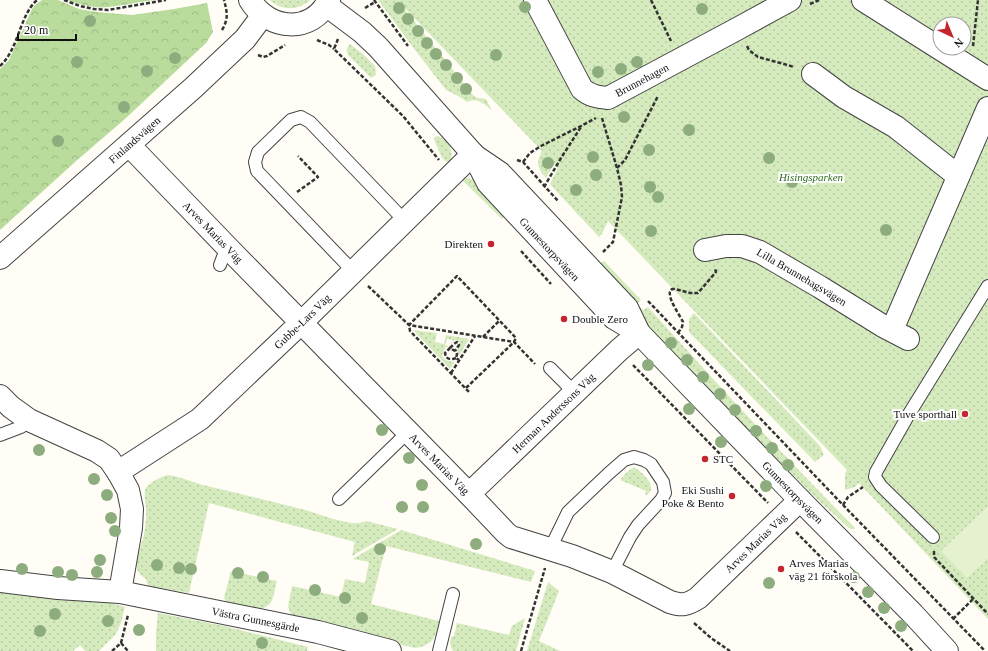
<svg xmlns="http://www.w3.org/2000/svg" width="988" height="651" viewBox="0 0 988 651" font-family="Georgia,serif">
<defs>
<pattern id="grass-dots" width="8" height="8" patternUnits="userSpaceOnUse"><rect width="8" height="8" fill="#d5ebbd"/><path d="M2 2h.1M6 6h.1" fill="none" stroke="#b6c8a1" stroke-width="1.8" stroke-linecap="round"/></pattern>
<pattern id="forest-crowns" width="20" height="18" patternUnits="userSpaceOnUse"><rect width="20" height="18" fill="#b9dc9c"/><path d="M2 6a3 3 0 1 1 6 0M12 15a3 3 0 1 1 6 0" fill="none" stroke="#9ebc85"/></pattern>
</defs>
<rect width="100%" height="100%" fill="#fffdf5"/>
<g fill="url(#grass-dots)" fill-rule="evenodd">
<path d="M270,0H310C298,11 282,11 270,0Z"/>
<path d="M378,0H988V619L859,483L855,487L845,490V474L847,470L608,221L602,234L599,237L558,193L550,184L558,168L554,164L546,178C537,168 536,162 542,151L398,1L473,95L477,98L486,99L492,111C485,104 477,97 467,102L460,97L446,90L415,50ZM940,24H964V48H940Z"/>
<path d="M350,44L363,54L375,66L376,75L371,78L349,56C345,51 347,48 350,44Z"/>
<path d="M438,136C448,141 455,150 450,162H447L442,158L434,139L435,137Z"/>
<path d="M468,178L479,181L508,212L502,219L463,181L464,179Z"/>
<path d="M604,261L641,300L637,304L643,310L648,307C715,382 784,456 855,528L854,529H850L811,493L656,336L595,267Z"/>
<path d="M694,313L820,446L824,455L815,462L689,332V319Z"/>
<path d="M413,330L437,333L435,342L444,344L446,335L469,339L459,356L457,350L460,344L459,341L455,340L451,344L453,340L447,339L445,345L449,346L445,348L442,355C445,362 449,361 455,362L450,369Z"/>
<path d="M634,467C639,470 651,480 651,487C652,490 649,493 647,495L645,494L646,491L620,480L627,472Z"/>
<path d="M167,475C179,476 191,482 203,485C235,493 268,500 301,509C316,512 353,529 366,521L398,529L352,556L355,542L209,503L189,593L149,586L147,584L146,579C142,576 138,574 137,568C136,554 144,541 145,528C146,522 146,515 146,509C146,503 143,494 146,488C150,482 161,477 167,475Z"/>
<path d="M401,530L535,571L531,582L386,546L371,604L439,621C436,636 433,646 415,648L303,622L292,617L288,607L292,586L341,597L345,579L365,583L369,562L353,559Z"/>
<path d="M231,571L277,581C275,586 274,598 271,602C262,616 239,606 227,603L224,598Z"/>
<path d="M548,582L559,591L539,641L560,651H527Z"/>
<path d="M0,591L111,603L125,607L121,623L116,634L99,651H85L80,645L73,651H0Z"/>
<path d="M158,613L224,626L308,647L307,651H156V633Z"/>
<path d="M525,618L516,651H453C450,646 450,643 451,637L454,636L457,623L509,635L512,626Z"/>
</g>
<g fill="url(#forest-crowns)">
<path d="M42,0H58L79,9L97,12L132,15L174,9L207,3L213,32L206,43L126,118L75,162L0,230V69L9,60L32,9L35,5Z"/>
<path d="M67,0H155C146,1 138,2 130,4C118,5 107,9 95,7C85,6 76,3 67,0Z"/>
</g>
<path fill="#e6f2cf" d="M988,506V559L967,578L941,551Z"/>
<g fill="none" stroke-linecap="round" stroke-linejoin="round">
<g stroke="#444" stroke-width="14">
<g id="lane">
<path d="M220,265L223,257L230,250"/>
<path d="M353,271L257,171L255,162L258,152L291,120L301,117L310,122L405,221"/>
<path d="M550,368L575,393"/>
<path d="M0,435L21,427L29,420"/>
<path d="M339,499L408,432"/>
<path d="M933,537L881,486L875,477L876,472L909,414L988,286"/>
<path d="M550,549L568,512L608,474L624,460L634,457L644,460L651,464L663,482L665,493L661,500L638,525L630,537L612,572"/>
<path d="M439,651L453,594"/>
</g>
</g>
<g stroke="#444" stroke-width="24">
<g id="street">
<path d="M250,0C269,31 312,34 329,0"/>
<path id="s1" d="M535,0L582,89C590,96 598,97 608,98L737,29L790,0"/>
<path d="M863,0L988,79"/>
<path id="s2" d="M326,5L362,32L378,47L473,154L488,183L614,318L639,333L800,500L913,614L947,651"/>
<path d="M813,74L844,97L896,127L958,176"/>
<path id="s3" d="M129,145L230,250L469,494L506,533L511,537L572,556L612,572L670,602C682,606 687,605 698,598L800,500"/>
<path d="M475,156L500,173L627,308L639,333"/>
<path id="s4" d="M705,250L726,246H742L760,252L820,287L883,326L908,339"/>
<path id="s5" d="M0,258L193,88L245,39L263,15"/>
<path d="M892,330L988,108"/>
<path d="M0,396L11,407L29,420L97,451L109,459L118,472L128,490L132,509L131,528L120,592"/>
<path id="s6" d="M118,472L200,419L301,323L473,154"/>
<path id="s7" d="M469,494L619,350L639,333"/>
<path id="s8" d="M0,581L58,588L120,592L318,632L390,651"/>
</g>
</g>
<g stroke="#333" stroke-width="2.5" stroke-dasharray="4 2" stroke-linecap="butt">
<path d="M64,0L80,6L94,9L108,10L166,0"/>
<path d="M374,0L408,46"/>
<path d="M651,0L671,41"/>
<path d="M810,4L819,0"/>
<path d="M365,8L375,2"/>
<path d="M222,30C229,18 227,12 224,0"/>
<path d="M338,39L334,49L403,116L439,160"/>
<path d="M317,40L329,45L334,49"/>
<path d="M747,46L749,50L758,57L784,64L794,67"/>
<path d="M973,46L978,0"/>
<path d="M258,55L263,57L267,56L285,45"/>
<path d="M0,66C19,49 19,16 37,0"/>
<path d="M602,118L617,168L621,185L622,197L613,242L603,252"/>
<path d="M517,160L523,162L558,201"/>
<path d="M523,162L530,153L541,146L581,126L596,118"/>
<path d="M617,168L625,160L658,96"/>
<path d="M544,187L561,158L581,127"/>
<path d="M297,192L318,177L298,156"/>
<path d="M521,251L551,284"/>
<path d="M368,286L409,325L514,342L535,364"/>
<path d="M648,301L843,505L985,651"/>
<path d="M678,333L682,327L683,322C680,316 670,301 670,295C669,292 670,292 672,289H675L690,293H698L716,272L715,269"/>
<path d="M483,337L499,321"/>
<path d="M450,348L454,344L457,342L459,345L455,351"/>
<path d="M456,358C451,360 446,360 445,353L450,348L455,351L457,354L456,358L459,360"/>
<path d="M633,365L768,503"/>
<path d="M451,373L475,336"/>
<path d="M466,388L514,342L516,338L457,276L409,325L410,331L469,392"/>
<path d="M843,505L848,497L863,487"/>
<path d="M796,532L913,651"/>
<path d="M934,551V557L988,614"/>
<path d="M953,619L973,599"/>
<path d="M694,623L711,638L730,651"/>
<path d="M121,643L128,615"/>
<path d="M112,651L121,643L128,651"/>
<path d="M521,651L545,568"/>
</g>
<use href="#lane" stroke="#fff" stroke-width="12"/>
<use href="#street" stroke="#fff" stroke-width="22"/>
</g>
<g fill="#8dad7f">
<circle cx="525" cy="7" r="6"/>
<circle cx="399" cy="8" r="6"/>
<circle cx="702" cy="9" r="6"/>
<circle cx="408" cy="19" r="6"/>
<circle cx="90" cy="21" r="6"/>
<circle cx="418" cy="31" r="6"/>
<circle cx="427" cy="43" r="6"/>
<circle cx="436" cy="54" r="6"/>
<circle cx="496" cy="55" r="6"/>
<circle cx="175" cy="58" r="6"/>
<circle cx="77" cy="62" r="6"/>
<circle cx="637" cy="62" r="6"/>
<circle cx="446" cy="65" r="6"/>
<circle cx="621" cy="69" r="6"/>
<circle cx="147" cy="71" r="6"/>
<circle cx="598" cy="72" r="6"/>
<circle cx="457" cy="78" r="6"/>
<circle cx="466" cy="89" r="6"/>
<circle cx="124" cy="107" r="6"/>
<circle cx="624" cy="117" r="6"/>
<circle cx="689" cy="130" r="6"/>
<circle cx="58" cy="141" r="6"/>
<circle cx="649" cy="150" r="6"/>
<circle cx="593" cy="157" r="6"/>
<circle cx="769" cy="158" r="6"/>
<circle cx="548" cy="163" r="6"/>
<circle cx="596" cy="175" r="6"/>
<circle cx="792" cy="182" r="6"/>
<circle cx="650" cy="187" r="6"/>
<circle cx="576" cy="190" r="6"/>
<circle cx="658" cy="197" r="6"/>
<circle cx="886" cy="230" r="6"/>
<circle cx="651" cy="231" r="6"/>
<circle cx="671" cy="343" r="6"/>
<circle cx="687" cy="360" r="6"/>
<circle cx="648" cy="365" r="6"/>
<circle cx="703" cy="377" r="6"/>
<circle cx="720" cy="394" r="6"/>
<circle cx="689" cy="409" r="6"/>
<circle cx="735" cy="410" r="6"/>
<circle cx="382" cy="430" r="6"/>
<circle cx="756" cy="431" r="6"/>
<circle cx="721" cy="442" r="6"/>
<circle cx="772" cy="448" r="6"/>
<circle cx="39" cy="450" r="6"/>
<circle cx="409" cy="458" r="6"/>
<circle cx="788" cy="465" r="6"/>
<circle cx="94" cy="479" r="6"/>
<circle cx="422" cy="485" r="6"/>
<circle cx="766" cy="486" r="6"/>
<circle cx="107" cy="495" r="6"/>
<circle cx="402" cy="507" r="6"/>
<circle cx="423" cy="507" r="6"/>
<circle cx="111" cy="518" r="6"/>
<circle cx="115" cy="531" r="6"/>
<circle cx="476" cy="544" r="6"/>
<circle cx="380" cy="549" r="6"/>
<circle cx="100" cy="560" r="6"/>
<circle cx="157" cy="565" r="6"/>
<circle cx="179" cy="568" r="6"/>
<circle cx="22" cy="569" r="6"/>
<circle cx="191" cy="569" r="6"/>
<circle cx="58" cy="572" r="6"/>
<circle cx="97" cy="572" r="6"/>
<circle cx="238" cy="573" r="6"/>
<circle cx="72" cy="575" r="6"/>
<circle cx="263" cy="577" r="6"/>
<circle cx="854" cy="577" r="6"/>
<circle cx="769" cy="583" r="6"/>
<circle cx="315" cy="590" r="6"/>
<circle cx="868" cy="592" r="6"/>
<circle cx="345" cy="598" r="6"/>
<circle cx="884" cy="608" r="6"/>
<circle cx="55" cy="614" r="6"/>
<circle cx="362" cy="618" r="6"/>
<circle cx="108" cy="621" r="6"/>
<circle cx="901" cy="626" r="6"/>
<circle cx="139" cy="630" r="6"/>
<circle cx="40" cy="631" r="6"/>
<circle cx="262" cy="643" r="6"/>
</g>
<g fill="#c4262e" stroke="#fff" stroke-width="1.5">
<circle cx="491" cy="244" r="4"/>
<circle cx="564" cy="319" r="4"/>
<circle cx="965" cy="414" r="4"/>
<circle cx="705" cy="459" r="4"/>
<circle cx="732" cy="496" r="4"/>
<circle cx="781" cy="569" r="4"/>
</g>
<g text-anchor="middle" stroke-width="4" stroke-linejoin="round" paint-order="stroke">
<g font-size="11" fill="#111" stroke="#fff">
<text dy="4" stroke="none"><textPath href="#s1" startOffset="167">Brunnehagen</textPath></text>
<text dy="4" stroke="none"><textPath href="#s5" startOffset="179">Finlandsvägen</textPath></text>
<text dy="4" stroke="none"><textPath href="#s3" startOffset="121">Arves Marias Väg</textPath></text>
<text dy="4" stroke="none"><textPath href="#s2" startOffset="333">Gunnestorpsvägen</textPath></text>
<text dy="4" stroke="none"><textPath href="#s4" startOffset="105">Lilla Brunnehagsvägen</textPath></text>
<text dy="4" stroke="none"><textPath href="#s6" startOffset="239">Gubbe-Lars Väg</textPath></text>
<text dy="4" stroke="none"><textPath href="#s7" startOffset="117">Herman Anderssons Väg</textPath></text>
<text dy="4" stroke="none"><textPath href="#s3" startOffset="445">Arves Marias Väg</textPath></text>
<text dy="4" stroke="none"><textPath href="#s2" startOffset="678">Gunnestorpsvägen</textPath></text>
<text dy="4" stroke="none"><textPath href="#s3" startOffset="829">Arves Marias Väg</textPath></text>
<text dy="4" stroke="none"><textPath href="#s8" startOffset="259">Västra Gunnesgärde</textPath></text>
</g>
<g font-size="11" font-style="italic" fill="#2f6b1f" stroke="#fff">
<text x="811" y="181">Hisingsparken</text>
</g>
<g font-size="11" fill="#111" stroke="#fff" text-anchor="end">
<text x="483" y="248">Direkten</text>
<text x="572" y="323" text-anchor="start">Double Zero</text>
<text x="957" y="418">Tuve sporthall</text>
<text x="713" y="463" text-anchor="start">STC</text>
<text x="724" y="494">Eki Sushi<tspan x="724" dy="13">Poke &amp; Bento</tspan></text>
<text x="789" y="567" text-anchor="start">Arves Marias<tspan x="789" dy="13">väg 21 förskola</tspan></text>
</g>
</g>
<g transform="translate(952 36) rotate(136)"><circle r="19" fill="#ffffff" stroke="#a0a0a0"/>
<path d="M0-3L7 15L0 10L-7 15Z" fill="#c4262e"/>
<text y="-6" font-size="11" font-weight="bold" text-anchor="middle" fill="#111111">N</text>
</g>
<path d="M18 34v6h58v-6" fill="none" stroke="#111111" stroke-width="2"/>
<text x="24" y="34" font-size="12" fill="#111111" stroke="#ffffff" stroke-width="3" paint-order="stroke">20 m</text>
</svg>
